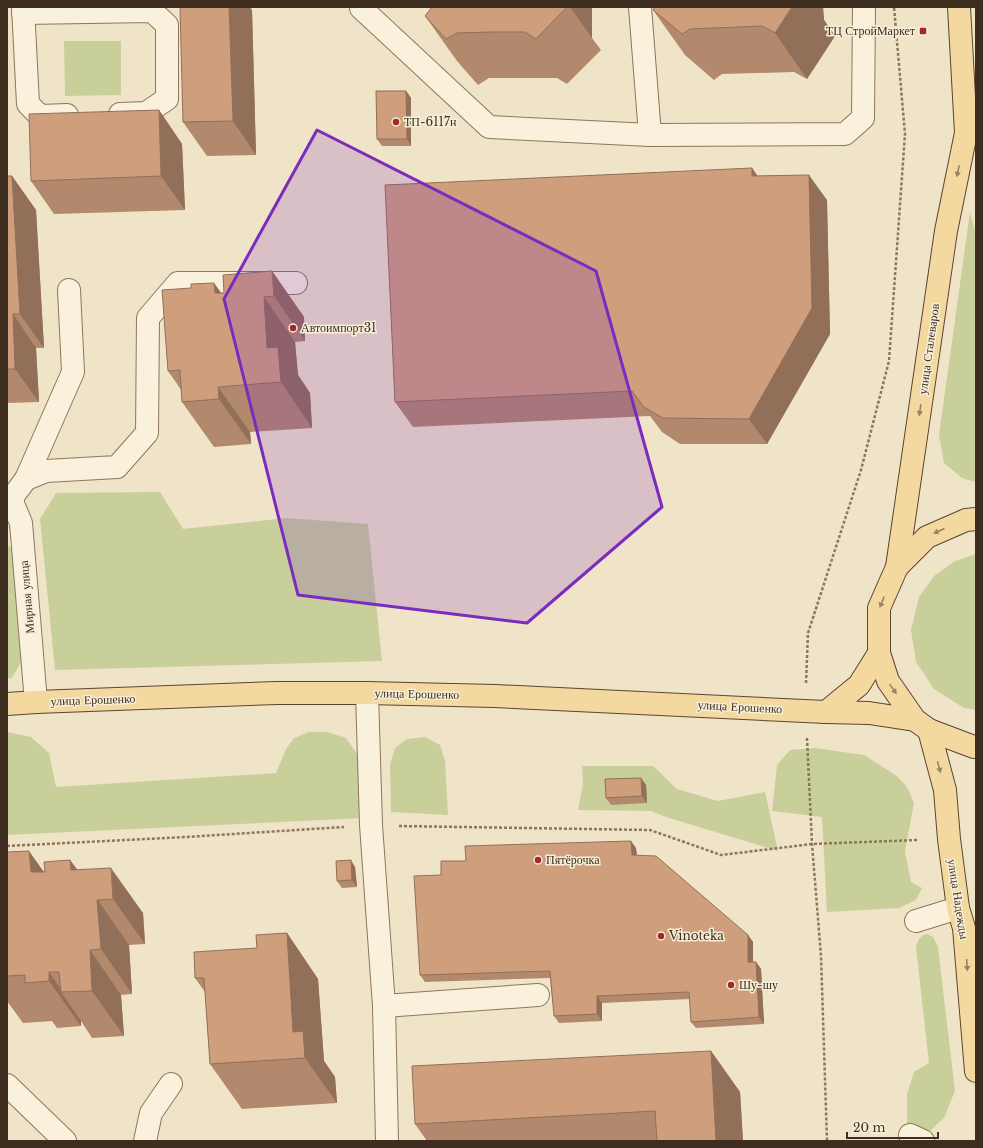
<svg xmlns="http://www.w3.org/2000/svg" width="983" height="1148" viewBox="0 0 983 1148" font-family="'Libre Baskerville',serif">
<rect width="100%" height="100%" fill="#f0e4c8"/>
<g fill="#c9cf9b">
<path d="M64,41H121V95L65,96Z"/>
<path d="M970,212L976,235V482L962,478L944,463L939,435Z"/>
<path d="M160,492L183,529L286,518L368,524L382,661L55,670L40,519L56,493Z"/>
<path d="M7,544L12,549L17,571L21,662L12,678H7Z"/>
<path d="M976,554V710L964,708L934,689L916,662L911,630L919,597L934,576L955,561Z"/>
<path d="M7,732L31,737L49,753L56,787L276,773L286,749L294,738L309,732H327L346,738L357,754L364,818L7,835Z"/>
<path d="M425,737L440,745L445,761L448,815L391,812L390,765L395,748L407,739Z"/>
<path d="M815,748L864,755L897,776L907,787L914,803L905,851L911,882L922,888L916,900L899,908L827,912L822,817L772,811L777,765L790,750Z"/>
<path d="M582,766H653L677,789L718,801L765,792L778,851L666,817L651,811L578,810L583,784Z"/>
<path d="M927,934L933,937L938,947L955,1091L944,1118L929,1132L907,1126V1094L914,1072L929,1063L916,947C918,939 920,936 927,934Z"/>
</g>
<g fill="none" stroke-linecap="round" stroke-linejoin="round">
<g stroke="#8d765c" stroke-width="24">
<g id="minor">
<path d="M23,7L28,104L40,116L67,115"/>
<path d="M640,7L650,135"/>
<path d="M361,8L489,127L650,135L845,134L863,118L864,7"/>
<path d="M23,13L152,11L167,25V99L146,113L120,114"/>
<path d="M26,479L73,372L69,290"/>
<path d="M7,497L11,499L21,523L36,702"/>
<path d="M11,499L26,479L46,471L117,467L147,433L148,318L178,283H296"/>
<path d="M367,693L371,825L384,1006L387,1141"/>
<path d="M916,921L958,908"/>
<path d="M384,1006L538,995"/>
<path d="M7,1085L65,1141"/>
<path d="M910,1135L923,1141"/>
<path d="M145,1141L151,1113L171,1084"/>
</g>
</g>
<g stroke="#5b4430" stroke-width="24">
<g id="major">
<path d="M959,7L966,133L946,231L897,567L879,608V653L888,681L915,720L929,730L974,747H976"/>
<path d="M897,567L927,537L966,520L976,519"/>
<path d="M7,704L36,702L277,693H367L495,696L826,712L869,713L915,720"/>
<path d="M826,712L859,685L879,653"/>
<path d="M929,730L945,790L949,839L958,908L964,928L976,1071"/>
</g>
</g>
<g stroke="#8d765c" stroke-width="2.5" stroke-dasharray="3 2" stroke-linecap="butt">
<path d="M806,683L808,633L861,470L889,361L905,134L894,7"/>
<path d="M807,738L812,844L821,956L827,1141"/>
<path d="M399,826L650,830L721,855L812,844L917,840"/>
<path d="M7,846L186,837L344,827"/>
</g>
<use href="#minor" stroke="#faf1dc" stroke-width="22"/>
<use href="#major" stroke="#f3d9a0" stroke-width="22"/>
</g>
<g fill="#b2896c">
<path d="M432,7H592V38L601,50L567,84L557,78H489L478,85L457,61L425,16Z"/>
<path d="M655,7H823L824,20L835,36L807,79L794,72L722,74L714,80L685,55L653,10Z"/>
<path d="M252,10L256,155L207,156L183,122Z"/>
<path d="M406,91L411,98V146H382L377,139Z"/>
<path d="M159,110L182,144L185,210L54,214L31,181Z"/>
<path d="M752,168L757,176L827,200L830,334L767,444H680L662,432L650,416L413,427L395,402Z"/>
<path d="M7,176H12L36,210L44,348H36L39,402L7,403Z"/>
<path d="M272,271L304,317L305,341L295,342L298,375L310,393L312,428L250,432L251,444L214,447L182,402V391L168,371L191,288L214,283L221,293H224Z"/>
<path d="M646,785L647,803L611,805L606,798Z"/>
<path d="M636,848L637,855L748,935L753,942V962H756L761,969L764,1024L696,1028L691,1022L690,999L602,1003V1021L559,1023L554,1016L550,978L425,982L420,975L441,875L466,861Z"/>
<path d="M7,852L44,872L70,860L77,869L143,913L145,944L129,945L132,994L121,995L124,1036L92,1038L81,1021V1026L57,1028L52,1021L23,1023L7,1001Z"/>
<path d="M355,867L357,887L342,888L337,881Z"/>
<path d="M287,933L318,979L324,1061L335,1077L337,1103L242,1109L210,1064L205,992L195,978Z"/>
<path d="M711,1051L740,1092L743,1141H427L415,1124Z"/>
</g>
<g fill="#916f58">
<path d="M229,7H250L252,10L256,155L233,121Z"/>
<path d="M570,7H592V38Z"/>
<path d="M792,7H823L824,20L835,36L807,79L775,33Z"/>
<path d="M406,91L411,98V146L407,139Z"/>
<path d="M159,110L182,144L185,210L161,176Z"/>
<path d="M752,168L770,193L752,176Z"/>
<path d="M809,175L827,200L830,334L767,444L749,419Z"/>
<path d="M12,176L36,210L44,348L20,314Z"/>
<path d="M272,271L304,317L305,341L274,296Z"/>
<path d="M214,283L246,328L215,293Z"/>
<path d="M264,297L295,342L298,375L310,393L312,428L281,382L267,348Z"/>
<path d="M13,314L36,348L39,402L15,369Z"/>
<path d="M218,387L250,432L251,444L219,399Z"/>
<path d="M641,778L646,785L647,803L642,796Z"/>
<path d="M631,841L636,848L637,861L632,855Z"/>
<path d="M29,851L61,896L31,872Z"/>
<path d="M70,860L129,945L132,994L101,949L71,870Z"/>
<path d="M351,860L355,867L357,887L352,880Z"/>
<path d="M111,868L143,913L145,944L113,899Z"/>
<path d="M287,933L318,979L324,1061L335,1077L337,1103L305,1058L293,1032Z"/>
<path d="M748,935L753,942V969L748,962Z"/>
<path d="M90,950L121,995L124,1036L92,991Z"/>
<path d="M756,962L761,969L764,1024L759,1017Z"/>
<path d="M49,972L63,992H61L81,1021V1026L49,981Z"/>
<path d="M597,996L602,1003V1021L597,1014Z"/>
<path d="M711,1051L740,1092L743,1141H716Z"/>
</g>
<g fill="#cf9f7d" stroke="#916f58">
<path d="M180,7H229L233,121L183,122Z"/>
<path d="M432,7H567L536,39L525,32H490L457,33L446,39L425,16Z"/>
<path d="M655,7H792L775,33L762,26L690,29L682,34L653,10Z"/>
<path d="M376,91H406L407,139H377Z"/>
<path d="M159,110L161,176L31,181L29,114Z"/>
<path d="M752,168V176L809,175L812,308L749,419L663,418L644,407L632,391L395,402L385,185Z"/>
<path d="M7,176H12L20,314H13L15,369H7Z"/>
<path d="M272,271L274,296L264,297L267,348L278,347L281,382L218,387L219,399L182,402L180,370L168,371L162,290L191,288V284L214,283L215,293H224L223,275Z"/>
<path d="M641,778L642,796L606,798L605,779Z"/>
<path d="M631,841L632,855L656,856L748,935V962H756L759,1017L691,1022L689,992L597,996V1014L554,1016L550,971L420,975L414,876L441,875V861H466L465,846Z"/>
<path d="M29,851L31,872H45L44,862L70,860L71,870L111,868L113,899L97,900L101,949L90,950L92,991L61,992L59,972H49V981L25,983V975L7,976V852Z"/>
<path d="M351,860L352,880L337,881L336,861Z"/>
<path d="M287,933L293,1032L303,1031L305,1058L210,1064L204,978H195L194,952L257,948L256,935Z"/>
<path d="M711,1051L716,1141H657L655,1111L415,1124L412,1066Z"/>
</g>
<defs><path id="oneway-solid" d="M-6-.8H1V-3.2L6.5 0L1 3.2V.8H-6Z"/></defs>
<g fill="#988460">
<use href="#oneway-solid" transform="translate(958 171) rotate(102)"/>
<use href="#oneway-solid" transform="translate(920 410) rotate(98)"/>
<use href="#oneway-solid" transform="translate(939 531) rotate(156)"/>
<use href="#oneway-solid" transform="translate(882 602) rotate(112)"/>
<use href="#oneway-solid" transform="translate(893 689) rotate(54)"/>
<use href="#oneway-solid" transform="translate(939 767) rotate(75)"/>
<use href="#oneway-solid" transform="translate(967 965) rotate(86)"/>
</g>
<path fill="#7b2cbf" fill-opacity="0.2" stroke="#7b2cbf" stroke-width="3" stroke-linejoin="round" d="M317,130L596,271L662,507L527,623L298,595L224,299Z"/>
<g fill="#9e2a2b" stroke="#f7eed8" stroke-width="1.5">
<rect x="919" y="27" width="8" height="8" rx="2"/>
<circle cx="396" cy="122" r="4"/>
<circle cx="293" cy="328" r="4"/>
<circle cx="538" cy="860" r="4"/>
<circle cx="661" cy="936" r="4"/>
<circle cx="731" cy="985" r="4"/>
</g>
<g text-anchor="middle" stroke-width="3" stroke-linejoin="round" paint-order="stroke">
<g font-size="12" fill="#3d2e20" stroke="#f7eed8" text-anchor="start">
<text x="915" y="35" text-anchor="end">ТЦ СтройМаркет</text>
<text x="404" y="126">ТП-6117н</text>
<text x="301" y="332">Автоимпорт31</text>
<text x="546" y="864">Пятёрочка</text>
<text x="669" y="940">Vinoteka</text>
<text x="739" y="989">Шу-шу</text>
</g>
<g font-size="12" fill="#3d2e20" stroke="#f7eed8">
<text transform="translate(929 349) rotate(-82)" y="4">улица Сталеваров</text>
<text transform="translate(27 597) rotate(-95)" y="4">Мирная улица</text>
<text transform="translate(417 694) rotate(1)" y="4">улица Ерошенко</text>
<text transform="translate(93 700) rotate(-2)" y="4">улица Ерошенко</text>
<text transform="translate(740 707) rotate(3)" y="4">улица Ерошенко</text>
<text transform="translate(958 899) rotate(81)" y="4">улица Надежды</text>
</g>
</g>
<rect width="983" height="1148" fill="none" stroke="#3d2e20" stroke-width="16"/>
<path d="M847 1132v6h91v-6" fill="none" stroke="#3d2e20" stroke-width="2"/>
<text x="853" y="1132" font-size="12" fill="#3d2e20" stroke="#f7eed8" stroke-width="3" paint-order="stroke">20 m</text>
</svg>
